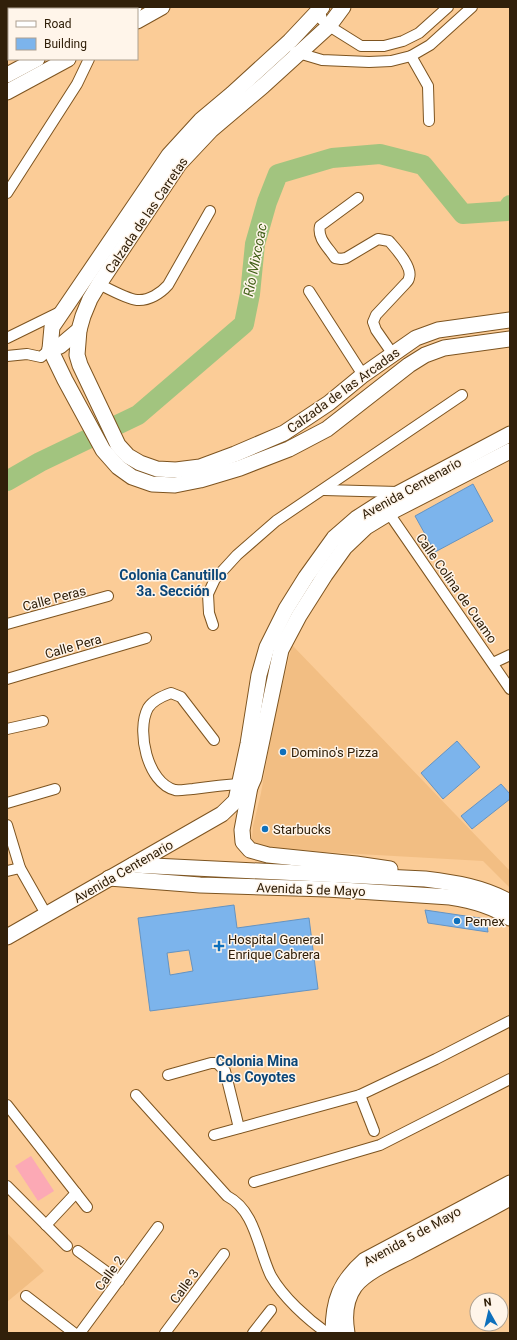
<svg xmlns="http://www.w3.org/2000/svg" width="517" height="1340" viewBox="0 0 517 1340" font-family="Roboto,sans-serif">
<rect width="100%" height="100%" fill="#fbcc97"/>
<g fill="#f2be83">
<path d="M292,645L510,871V888L483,861L323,852L256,846L252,839L253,826L261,793L273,723Z"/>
<path d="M7,1233L44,1271L7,1302Z"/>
</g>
<path fill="#fca9b5" d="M31,1156L54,1191L38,1201L15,1166Z"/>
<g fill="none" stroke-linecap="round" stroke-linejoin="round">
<path stroke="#a2c47f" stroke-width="20" d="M7,481L40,462L138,415L244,324L250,294L255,244L267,202L278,174L332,158L380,154L423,165L463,214L507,211L510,205"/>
</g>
<g fill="#7cb4ec" stroke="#6493c2" fill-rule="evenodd">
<path d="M473,484L493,521L435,552L415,516Z"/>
<path d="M457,741L480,767L443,799L421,773Z"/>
<path d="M501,784L510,794V799L472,829L461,816Z"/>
<path d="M234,905L237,928L309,918L318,989L150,1011L138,918ZM189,950L193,971L170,975L167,953Z"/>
<path d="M425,910L486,919L488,932L428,923Z"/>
</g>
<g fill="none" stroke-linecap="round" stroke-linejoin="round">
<g stroke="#7d5420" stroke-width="12">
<g id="street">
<path d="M320,10L322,20L329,26L361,46H384L403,41L419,33L448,7"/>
<path d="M295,52L322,60L369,62L391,61L411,56L430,45L472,7"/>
<path d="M411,56L428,86L429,121"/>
<path d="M7,193L77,84L89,59"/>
<path d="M358,198L320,226C317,239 329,248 335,258L341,259L346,258L378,239L389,241C396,249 413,267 409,278C409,280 407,282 406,283L376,315L373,322L376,330L392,353"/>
<path d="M99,284C109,289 127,299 137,300C149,301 161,293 168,285L210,211"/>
<path d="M309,291L363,375"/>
<path d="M7,338L62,311"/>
<path d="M7,356L27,354L41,357L50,349"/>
<path d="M324,490L398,492"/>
<path d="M386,509L510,689"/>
<path d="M7,624L108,596"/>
<path d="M213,625L209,613L208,594L215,579L237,555L276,521L462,395"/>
<path d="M493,663L510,655"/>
<path d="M7,679L146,638"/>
<path d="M7,729L43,721"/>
<path d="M214,740L181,697L171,693C163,696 153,700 148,708C136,730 147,783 175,790C180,791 188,789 193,789C208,787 224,785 239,784L245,785"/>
<path d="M7,803L55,789"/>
<path d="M7,825L20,868L46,914"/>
<path d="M7,871L20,868"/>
<path d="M168,1075L211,1063H217L225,1071L239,1128"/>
<path d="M136,1095L227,1196C256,1211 258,1250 271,1276C283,1297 307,1319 327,1333"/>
<path d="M360,1095L374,1131"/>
<path d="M7,1105L87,1207"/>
<path d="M214,1135L360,1095L436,1059L510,1021"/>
<path d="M254,1182L380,1145L510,1079"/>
<path d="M7,1186L67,1246"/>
<path d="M46,1225L76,1193"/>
<path d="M78,1251L119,1281"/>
<path d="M26,1296L74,1333"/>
<path d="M80,1333L158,1227"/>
<path d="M165,1333L224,1254"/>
<path d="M253,1333L271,1310"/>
</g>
</g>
<g stroke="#7d5420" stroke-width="17">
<g id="secondary">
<path d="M322,7L290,41L232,94L201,120L169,155L52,327L50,349L65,380L103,450L118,467L132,477L152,484L175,485L200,480L240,468L289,449L327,429L409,365L425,355L444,348L510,339"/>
<path d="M130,9L134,7"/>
<path d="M137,21L162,7"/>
<path d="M7,75L37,59"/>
<path d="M7,92L68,59"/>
<path d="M79,330L77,355L80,365L118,445L128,456L140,463L157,469L176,470L200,467L235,454L284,433L329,403L363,375L416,338L438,330L510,320"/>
<path d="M50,349L60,346L79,330L83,316L90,299L99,284L179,164L211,130L263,86L329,26L343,7"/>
<path d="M250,787L242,830L243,842L250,850L268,855L356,864L390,869"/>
<path d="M236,800L248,744L259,675L267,647L286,609L306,577L334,538L357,518L382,502L510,434"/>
<path d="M133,865L425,879C457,883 482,887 510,902"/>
<path d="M109,878L200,885L327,889L450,897C470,900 493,906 510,918"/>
<path d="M7,937L222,814L250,787L254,778L281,650L299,616L325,575L345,547L366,527L389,513L510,451"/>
<path d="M333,1333C333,1300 340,1282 365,1260L510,1183"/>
<path d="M347,1333C344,1316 345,1300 355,1286C366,1272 391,1261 407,1253C441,1235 476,1217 510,1198"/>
</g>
</g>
<use href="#street" stroke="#fff" stroke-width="10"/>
<use href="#secondary" stroke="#fff" stroke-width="15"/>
</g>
<g fill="#0e70bc" stroke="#fff5ea" stroke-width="1.5">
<circle cx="283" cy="752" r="4"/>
<circle cx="265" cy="829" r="4"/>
<circle cx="457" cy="921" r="4"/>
<path d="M217 940h4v4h4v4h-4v4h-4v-4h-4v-4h4z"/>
</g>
<g text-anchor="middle" stroke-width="3" stroke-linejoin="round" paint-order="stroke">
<g font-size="13" fill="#31200a" stroke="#fff5ea">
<text transform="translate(146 215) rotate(-56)" y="5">Calzada de las Carretas</text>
<text transform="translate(343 390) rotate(-36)" y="5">Calzada de las Arcadas</text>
<text transform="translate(411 488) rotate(-29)" y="5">Avenida Centenario</text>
<text transform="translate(457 588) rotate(55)" y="5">Calle Colina de Cuamo</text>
<text transform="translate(54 598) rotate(-15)" y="5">Calle Peras</text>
<text transform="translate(73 646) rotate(-16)" y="5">Calle Pera</text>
<text transform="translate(123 871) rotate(-30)" y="5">Avenida Centenario</text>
<text transform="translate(311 889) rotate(2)" y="5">Avenida 5 de Mayo</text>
<text transform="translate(412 1236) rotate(-29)" y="5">Avenida 5 de Mayo</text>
<text transform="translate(109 1273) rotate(-54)" y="5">Calle 2</text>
<text transform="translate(184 1286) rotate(-54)" y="5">Calle 3</text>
</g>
<g font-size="13" fill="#31200a" stroke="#fff5ea" text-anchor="start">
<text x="291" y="757">Domino's Pizza</text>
<text x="273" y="834">Starbucks</text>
<text x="465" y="926">Pemex</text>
<text x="228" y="944">Hospital General<tspan x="228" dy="15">Enrique Cabrera</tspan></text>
</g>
<g font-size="14" font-style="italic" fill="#415f17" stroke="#fff5ea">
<text transform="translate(255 260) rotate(-79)" y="5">Río Mixcoac</text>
</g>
<g font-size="14" font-weight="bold" fill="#0c4677" stroke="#fff5ea">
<text x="173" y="580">Colonia Canutillo<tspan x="173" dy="16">3a. Sección</tspan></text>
<text x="257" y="1066">Colonia Mina<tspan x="257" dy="16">Los Coyotes</tspan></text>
</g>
</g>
<rect width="517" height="1340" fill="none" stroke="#31200a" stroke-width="16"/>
<rect x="8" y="8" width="130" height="52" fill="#fff5ea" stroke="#ada090"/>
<rect x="16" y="21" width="20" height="6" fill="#ffffff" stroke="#ada090"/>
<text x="44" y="28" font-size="12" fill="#31200a">Road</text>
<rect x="16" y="38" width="20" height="12" fill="#7cb4ec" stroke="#ada090"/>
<text x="44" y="48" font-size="12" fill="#31200a">Building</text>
<g transform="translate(489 1312) rotate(352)"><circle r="19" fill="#fff5ea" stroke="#ada090"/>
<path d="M0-3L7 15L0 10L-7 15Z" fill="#0e70bc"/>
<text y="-6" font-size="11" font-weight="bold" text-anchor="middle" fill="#31200a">N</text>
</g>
</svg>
